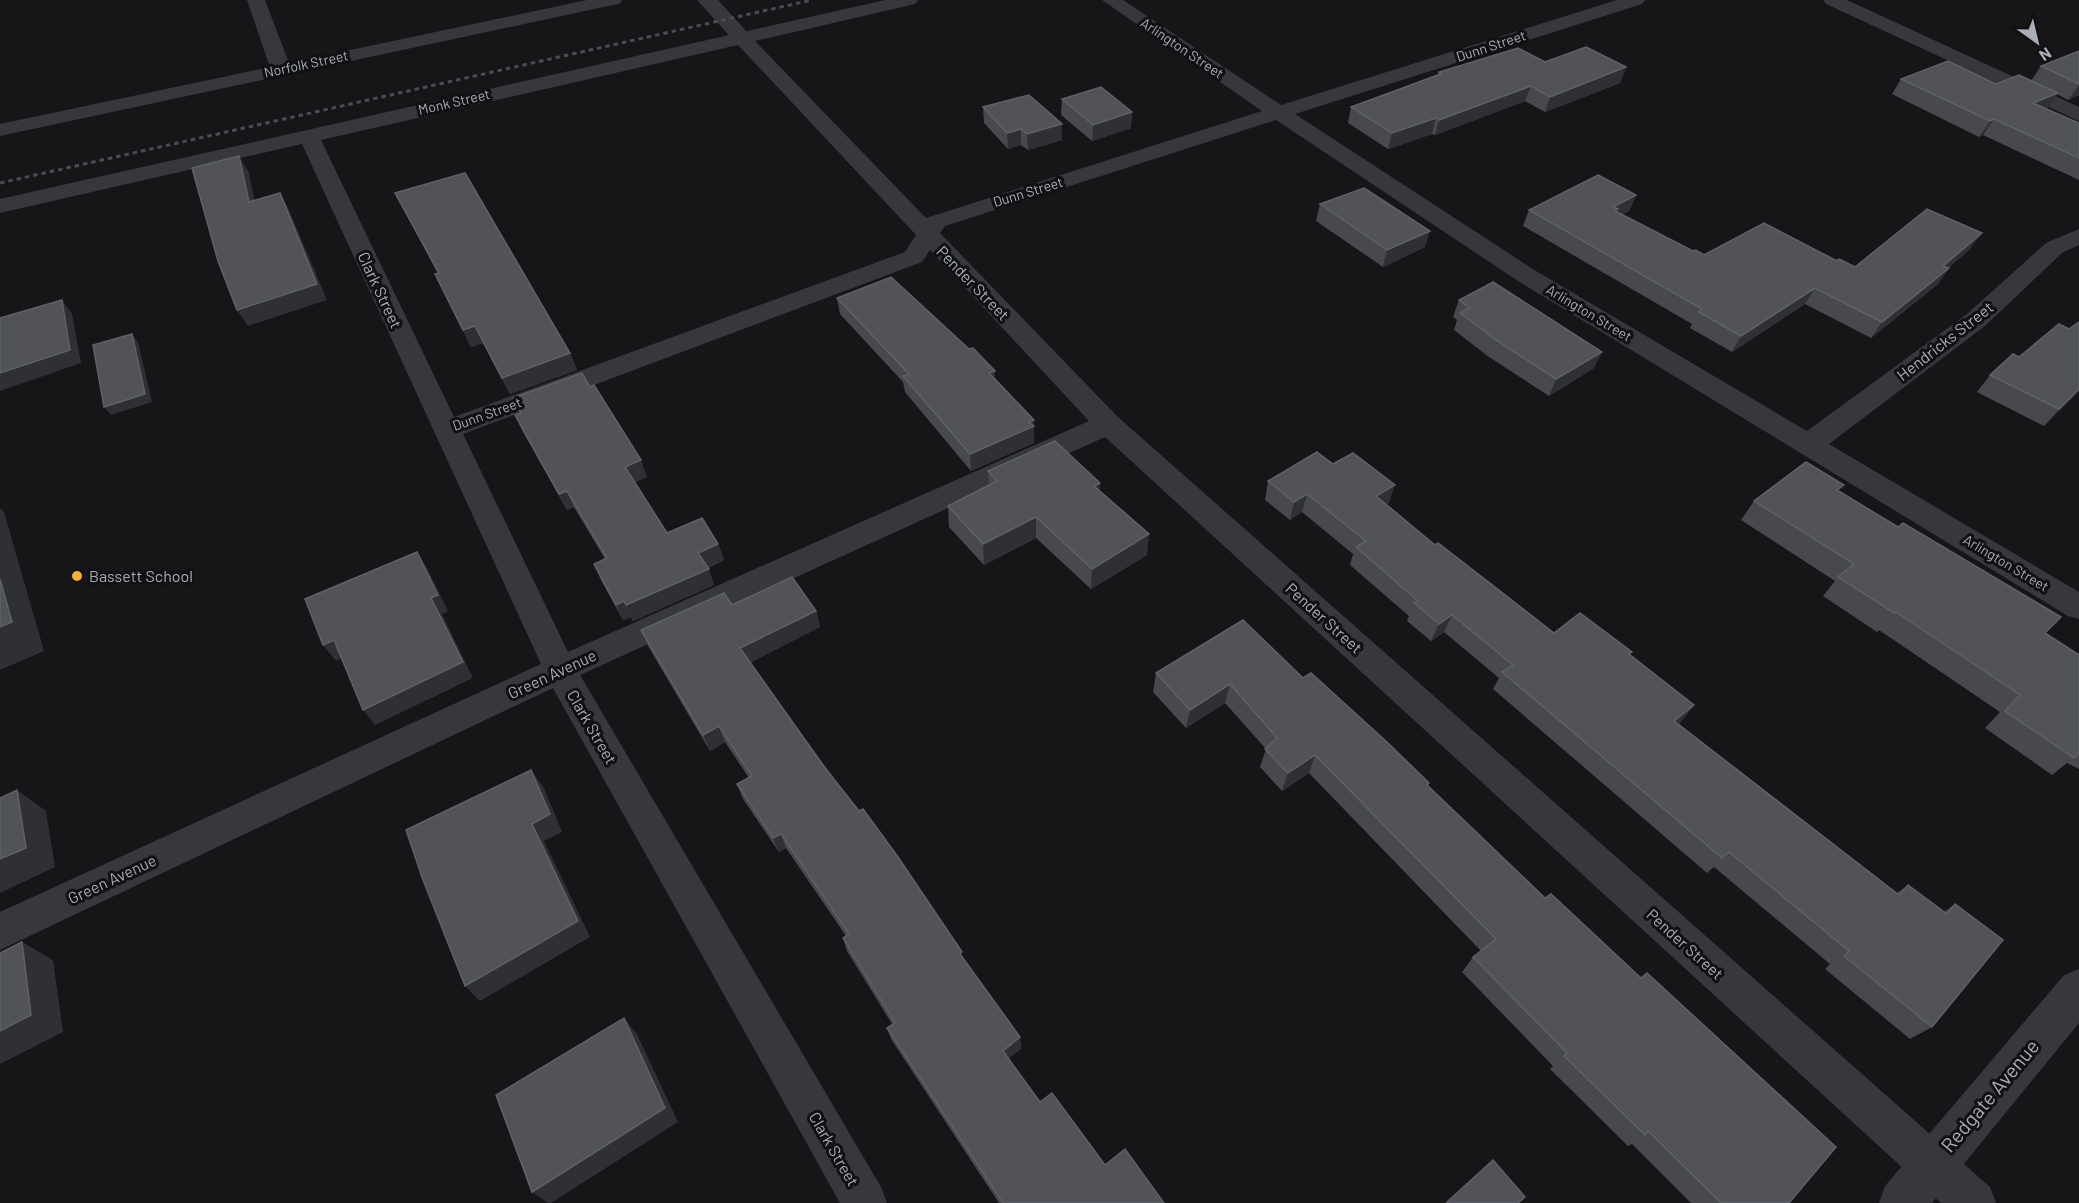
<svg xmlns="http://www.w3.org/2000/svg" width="2079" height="1203" viewBox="0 0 2079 1203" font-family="Barlow,sans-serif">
<rect width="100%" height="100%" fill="#161618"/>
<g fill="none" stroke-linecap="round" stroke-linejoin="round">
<g fill="#37383d" fill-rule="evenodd">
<path d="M247,0H265L289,63L587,0H622L619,4L613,5L0,136V124L270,67Z"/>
<path d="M885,0H918L915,4L755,41L926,218L1262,111L1102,0H1123L1281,105L1617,0H1645L1642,4L1295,114L1536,271L1807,431L1967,314L2046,243L2079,229V245L2062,253L1985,326L1829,444L2079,592V619L2068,616L1518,281L1276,120L945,226L940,233L1118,417L1990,1187L1996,1203H1941L1105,437L580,675L881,1187L887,1203H840L553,688L0,950V912L541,664L302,144L0,213V199ZM738,45L916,235L905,252L454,417L321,140ZM930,250L1089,421L568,652L463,434L922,262Z"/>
<path d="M1823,0H1847L2079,107V121L1826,4Z"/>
</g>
<g fill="#37383d" fill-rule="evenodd">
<path d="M697,0H718L749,34L752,38L749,42H735Z"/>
<path d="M2079,969V1023L1932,1203H1879L1885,1186L2064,975Z"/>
</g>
<path stroke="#4a4c52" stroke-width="3" stroke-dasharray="4.5 4" stroke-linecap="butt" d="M0,183L812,0"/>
</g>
<g fill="#47494d">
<path d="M2079,51V95L2068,100L2057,94L2046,109L2079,123V180L1983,135L1979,137L1892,94L1901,79L1996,84L2031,81L2041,66Z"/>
<path d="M1545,62L1626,67L1620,83L1545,112L1525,101L1435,135L1432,134L1388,149L1348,123L1351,107L1438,74L1439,72Z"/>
<path d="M1062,99L1132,112L1131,128L1092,141L1061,115Z"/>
<path d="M983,107L1062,124V140L1028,150L1021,145L1008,149L984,123Z"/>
<path d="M395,193L570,353L577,370L510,394L483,343L471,347L435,274H438Z"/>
<path d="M1636,195L1629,211L1622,215L1693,251L1704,255L1837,261L1855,267L1970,249L1948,268H1949L1938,284L1871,338L1805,304L1732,352L1690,328L1692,324L1523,226L1529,210Z"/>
<path d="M1320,204L1425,247L1383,267L1316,221Z"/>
<path d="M837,298L995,378L1034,420V443L971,471L905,392L903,382L840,314Z"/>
<path d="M1459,300L1594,368L1549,396L1489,357L1454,330L1457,320L1453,317Z"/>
<path d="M2069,329L2079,391L2044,426L1977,392L1990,375L2019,357Z"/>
<path d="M513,398L647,477L635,482L667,533L718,544L724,560L708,568L714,585L633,621L631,617L623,620L601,580L594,564L605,559L574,507L567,510L523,432L515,415L520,414Z"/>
<path d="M1333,464L1389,503L1386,504L1435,545L1554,633L1630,655L1694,705L1679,724L1897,893L1908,885L1944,912L1955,904L1932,1027L1910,1039L1825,969L1830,964L1714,867L1707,873L1493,689L1499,678L1444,632L1431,641L1407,621L1409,616L1350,565L1353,554L1302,512L1290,520L1265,500L1268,481Z"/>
<path d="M988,471L1100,483L1099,491L1147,555L1091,589L1036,538L984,565L949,527L948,506L989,485Z"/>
<path d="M1839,491L2045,633L2079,655V769L2067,763L2052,775L1985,728L2000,712L1879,630L1877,632L1823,596L1835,581L1741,520L1754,501Z"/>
<path d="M732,605L816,611L820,627L750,662L1020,1037L1021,1049L1008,1058L1040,1102L1105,1165L1164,1203H999L891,1039L887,1028L892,1024L847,951L843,938L846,936L786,848L779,852L743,799L737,784L749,778L725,742L710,751L648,646L641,630Z"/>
<path d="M1156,673L1303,678L1428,785L1789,1203H1691L1632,1144L1628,1146L1550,1069L1553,1066L1462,972L1473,957L1481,951L1309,773L1282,791L1260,767L1266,749L1225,703L1186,728L1153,692Z"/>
</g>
<g fill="#2f3033">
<path d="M1626,67L1620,83L1545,112L1550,97Z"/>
<path d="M2079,85V95L2068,100Z"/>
<path d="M1531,86L1525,101L1435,135L1439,120Z"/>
<path d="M2058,93L2047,109L2033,103Z"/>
<path d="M1132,112L1131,128L1092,141L1093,125Z"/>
<path d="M1436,118L1432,134L1388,149L1392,133Z"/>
<path d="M1994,119L1983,135L1979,137L1990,121Z"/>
<path d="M1062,124V140L1028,150L1027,134Z"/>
<path d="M1021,129V145L1008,149L1007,133Z"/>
<path d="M239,156L249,173L258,218L249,202Z"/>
<path d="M280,193L289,210L327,300L248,326L237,310Z"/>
<path d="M1636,195L1629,211L1613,219V207Z"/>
<path d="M1430,231L1425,247L1383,267L1387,250Z"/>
<path d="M1982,233L1970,249L1932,282L1943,266Z"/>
<path d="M1949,268L1938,284L1871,338L1882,322Z"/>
<path d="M1815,288L1805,304L1732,352L1741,336Z"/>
<path d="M62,300L72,314L81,363L0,391V373Z"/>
<path d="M475,326L483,343L471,347L463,330Z"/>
<path d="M132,334L138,342L152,402L111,415L104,407Z"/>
<path d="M1602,352L1594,368L1549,396L1556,379Z"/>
<path d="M570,353L577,370L510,394L502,378Z"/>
<path d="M995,371V387L989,373Z"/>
<path d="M2079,389V391L2044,426L2059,409Z"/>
<path d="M1034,420V443L971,471L970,454Z"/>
<path d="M641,460L647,477L632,483L625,467Z"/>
<path d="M1100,483L1098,504L1094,486Z"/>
<path d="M1395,485L1389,503L1370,514L1376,496Z"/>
<path d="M567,491L574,507L567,510L559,494Z"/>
<path d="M1307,494L1302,512L1290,520L1294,502Z"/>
<path d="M0,508L4,512L44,651L0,670Z"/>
<path d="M1036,517V538L984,565L983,544Z"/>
<path d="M1149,534L1147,555L1091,589L1092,569Z"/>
<path d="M718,544L724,560L704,569L698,553Z"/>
<path d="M417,552L427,568L448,611L442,614L473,678L375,725L363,710Z"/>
<path d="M709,569L714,585L633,621L626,605Z"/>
<path d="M624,601L631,617L623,620L616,605Z"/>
<path d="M816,611L820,627L746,665L740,648Z"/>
<path d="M1452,615L1444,632L1431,641L1439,624Z"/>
<path d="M334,640L346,656L336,661L323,645Z"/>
<path d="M1230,684L1225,703L1186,728L1190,710Z"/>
<path d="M1694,705L1681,722L1662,737L1674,721Z"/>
<path d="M719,726L725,742L710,751L703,735Z"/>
<path d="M1315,755L1309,773L1282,791L1288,773Z"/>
<path d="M531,770L544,788L562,832L544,841L590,937L480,1001L465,986L532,824Z"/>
<path d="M17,790L46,811L55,867L0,893V859Z"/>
<path d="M781,834L786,848L779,852L773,838Z"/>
<path d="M22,942L53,960L63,1032L0,1064V1031Z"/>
<path d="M624,1018L637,1034L678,1122L551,1203H548L532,1192Z"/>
<path d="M1020,1037L1021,1049L1004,1062L1003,1051Z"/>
</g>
<g fill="#525359" stroke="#5f6168" stroke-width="1.5">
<path d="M1586,47L1626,67L1550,97L1531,86L1439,120L1436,118L1392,133L1351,107L1441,74L1439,72L1518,48L1545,62Z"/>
<path d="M2079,51V84L2041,66Z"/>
<path d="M1948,61L1996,84L2019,75L2058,93L2033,103L2079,123V158L1994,119L1990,121L1901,79Z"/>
<path d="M1101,87L1132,112L1093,125L1062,99Z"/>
<path d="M1029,95L1062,124L1027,134L1021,129L1007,133L983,107Z"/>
<path d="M239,156L249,202L280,193L317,284L237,310L218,261L192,168Z"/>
<path d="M465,173L570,353L502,378L475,326L463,330L435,274L439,273L395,193Z"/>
<path d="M1598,175L1636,195L1613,207L1618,209L1615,211L1693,251L1696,250L1704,255L1764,223L1837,261L1839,259L1855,267L1927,209L1982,233L1943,266L1949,268L1882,322L1815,288L1741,336L1699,312L1702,309L1529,210Z"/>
<path d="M1364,188L1430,231L1387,250L1320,204Z"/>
<path d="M891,277L969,349L973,348L995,371L989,373L1034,420L1029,422L1034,426L970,454L903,376L909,374L837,298Z"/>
<path d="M1493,282L1602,352L1556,379L1496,340L1460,313L1470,308L1459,300Z"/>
<path d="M62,300L70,350L0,373V318Z"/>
<path d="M2079,322V389L2059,409L1990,375L2013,354L2019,357L2059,324L2069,329Z"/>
<path d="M132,334L145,394L104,407L93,345Z"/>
<path d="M582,373L590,387L594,385L641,460L625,467L667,533L702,518L718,544L698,553L709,569L626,605L624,601L616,605L594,564L607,558L567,491L559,494L515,415L521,413L513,398Z"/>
<path d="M1055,441L1100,483L1094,486L1149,534L1092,569L1036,517L983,544L948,506L997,481L988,471Z"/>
<path d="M1317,452L1333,464L1353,453L1395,485L1376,496L1435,545L1438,543L1554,633L1580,613L1632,652L1629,654L1694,705L1674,721L1899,895L1908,885L1947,914L1955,904L2003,940L1932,1027L1844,956L1849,951L1729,852L1722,858L1502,672L1513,665L1452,615L1439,624L1414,603L1418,601L1356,547L1366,541L1307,494L1294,502L1268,481Z"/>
<path d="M1806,462L1844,485L1837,490L1898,527L1903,523L2061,617L2045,633L2079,655V753L2074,758L2005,711L2020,695L1896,612L1894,613L1838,577L1854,564L1754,501Z"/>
<path d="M417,552L438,595L431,598L463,662L363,710L334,640L323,645L305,599Z"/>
<path d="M792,577L816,611L740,648L822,764L859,811L863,809L898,857L962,952L960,954L1020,1037L1003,1051L1040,1102L1052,1093L1105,1165L1125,1149L1164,1203H1003L887,1028L895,1023L843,938L849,934L781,834L773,838L737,784L752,776L719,726L703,735L641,630L724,593L732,605Z"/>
<path d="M0,579L12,622L0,627Z"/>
<path d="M1243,620L1303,678L1311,673L1388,743L1429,783L1427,785L1545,898L1551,894L1641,978L1647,973L1836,1147L1789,1203H1721L1648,1131L1645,1135L1564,1056L1567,1053L1473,957L1496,939L1315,755L1288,773L1265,749L1277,738L1230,684L1190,710L1156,673Z"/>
<path d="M531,770L550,814L532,824L578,921L465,986L423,880L406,830Z"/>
<path d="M17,790L26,848L0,859V798Z"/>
<path d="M22,942L31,1015L0,1031V953Z"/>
<path d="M624,1018L665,1108L532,1192L496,1095Z"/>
<path d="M1493,1160L1525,1197L1518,1203H1449L1447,1202Z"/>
</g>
<circle fill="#f2b134" stroke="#111113" stroke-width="2" cx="77" cy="576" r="6"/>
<g text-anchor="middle" stroke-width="6" stroke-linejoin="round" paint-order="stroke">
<g font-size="14" fill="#a8adb8" stroke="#111113">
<text transform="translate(1491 46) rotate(-18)" y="5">Dunn Street</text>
<text transform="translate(1182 48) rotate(34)" y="5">Arlington Street</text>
<text transform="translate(306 64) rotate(-12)" y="5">Norfolk Street</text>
<text transform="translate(454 102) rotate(-13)" y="5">Monk Street</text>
<text transform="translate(1028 192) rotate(-17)" y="5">Dunn Street</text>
<text transform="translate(1589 313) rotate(31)" y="5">Arlington Street</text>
<text transform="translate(487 414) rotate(-20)" y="5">Dunn Street</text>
<text transform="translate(2006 563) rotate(31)" y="5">Arlington Street</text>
</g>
<g font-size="16" fill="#a8adb8" stroke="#111113">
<text transform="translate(973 283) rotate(46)" y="6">Pender Street</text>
<text transform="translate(380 290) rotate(65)" y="6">Clark Street</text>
<text transform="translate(1945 341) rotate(-38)" y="6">Hendricks Street</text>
<text transform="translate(1324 618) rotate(42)" y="6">Pender Street</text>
<text transform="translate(552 674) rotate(-25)" y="6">Green Avenue</text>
<text transform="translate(592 727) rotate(60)" y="6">Clark Street</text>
<text transform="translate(112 879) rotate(-25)" y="6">Green Avenue</text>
<text transform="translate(1685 944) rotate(42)" y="6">Pender Street</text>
<text transform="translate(834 1149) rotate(60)" y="6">Clark Street</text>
</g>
<g font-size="16" fill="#a8adb8" stroke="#111113" text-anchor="start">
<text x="89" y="582">Bassett School</text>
</g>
<g font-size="20" fill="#a8adb8" stroke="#111113">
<text transform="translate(1990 1096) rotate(-50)" y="7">Redgate Avenue</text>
</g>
</g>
<g transform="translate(2037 42) rotate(146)" stroke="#111113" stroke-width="4.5" paint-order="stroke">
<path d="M0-4.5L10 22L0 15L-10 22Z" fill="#a8adb8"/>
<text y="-9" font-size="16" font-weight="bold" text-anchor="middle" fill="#a8adb8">N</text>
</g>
</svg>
